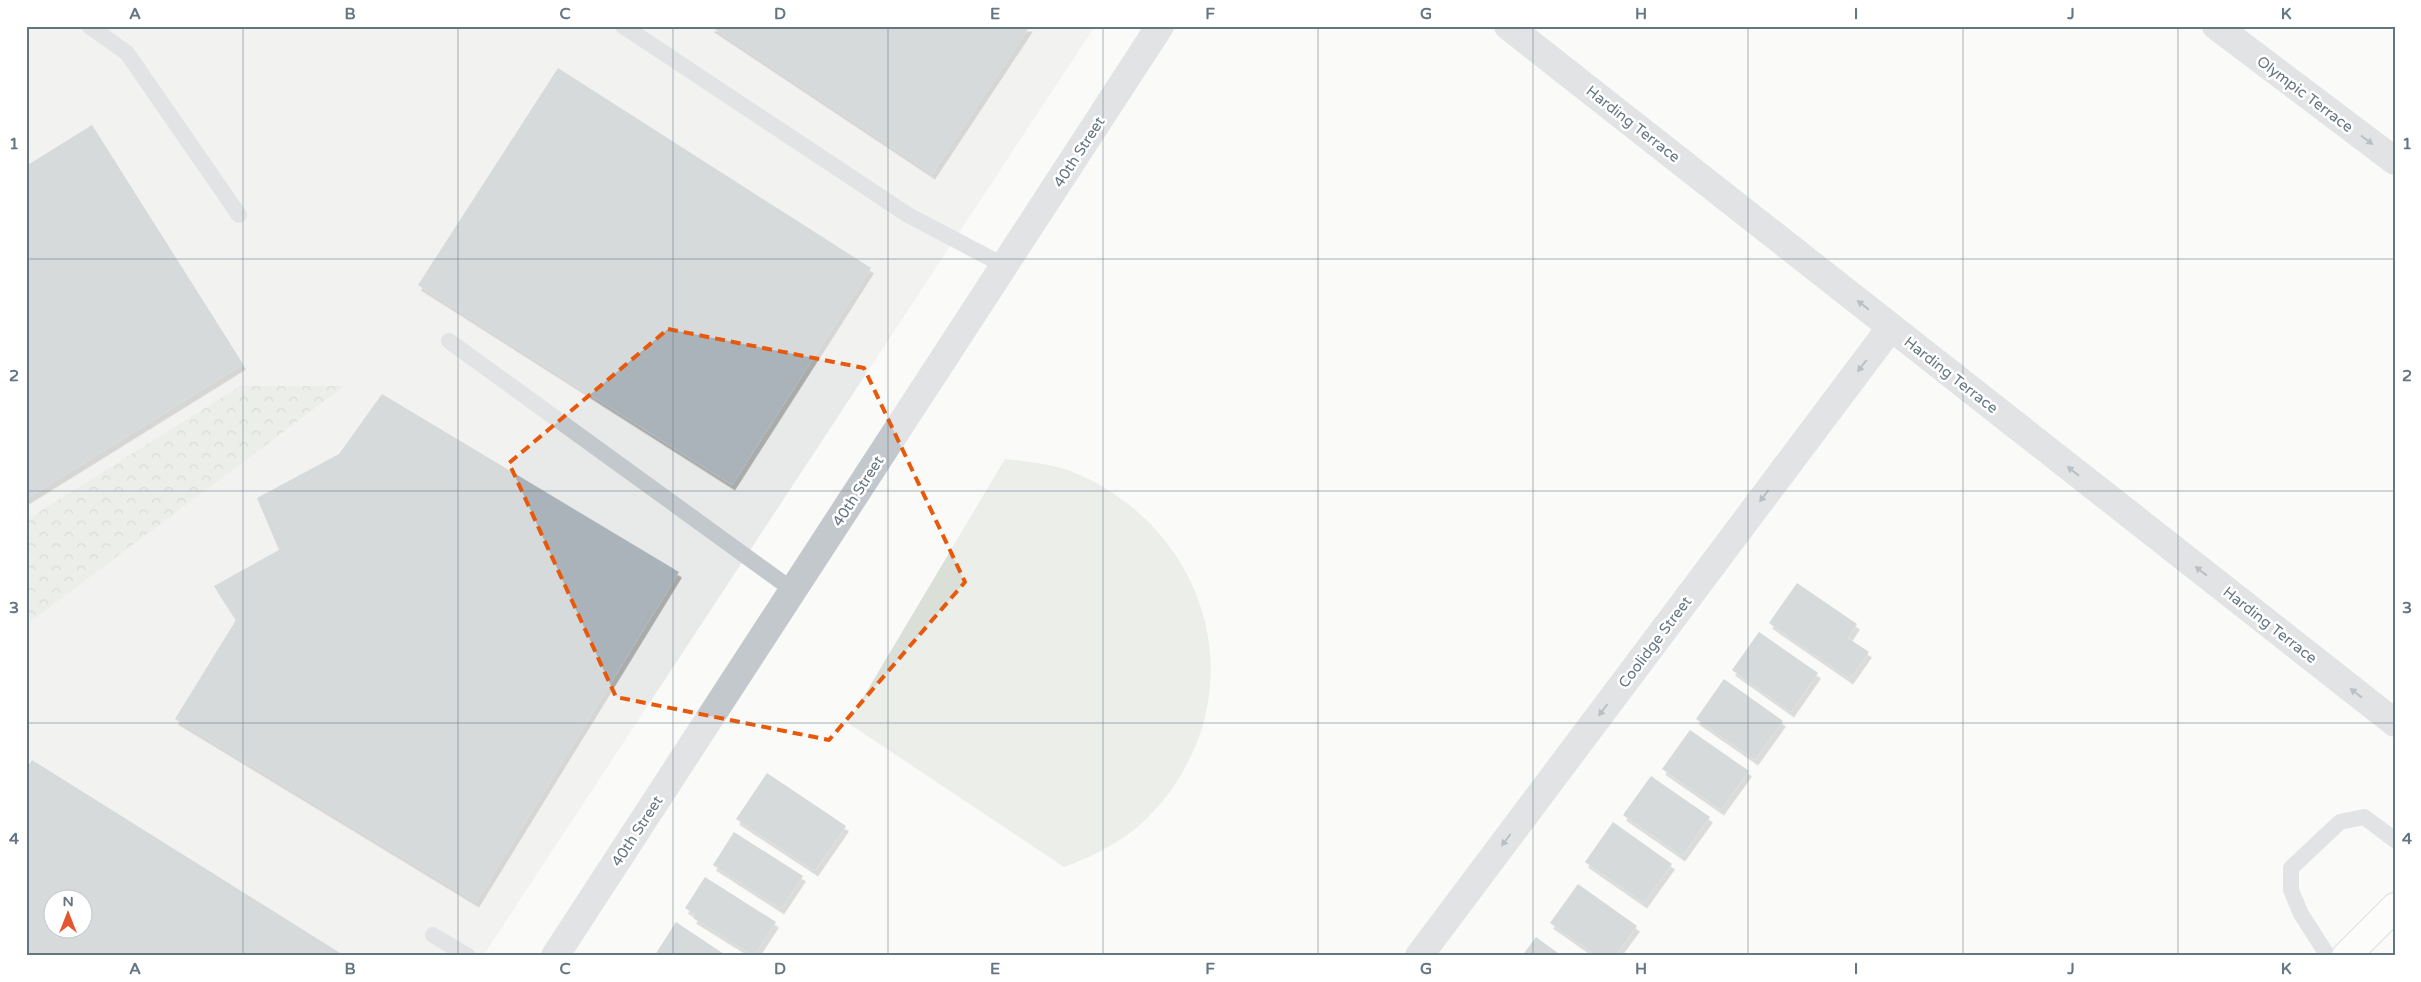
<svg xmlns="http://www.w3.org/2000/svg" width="2421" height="982" viewBox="0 0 2421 982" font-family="'Varela Round',sans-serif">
<defs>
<pattern id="forest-crowns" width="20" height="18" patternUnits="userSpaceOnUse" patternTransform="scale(1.25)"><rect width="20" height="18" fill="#dadfd7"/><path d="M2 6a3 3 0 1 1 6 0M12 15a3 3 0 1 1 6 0" fill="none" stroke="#b4b9b4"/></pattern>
<filter id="shadow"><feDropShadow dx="3" dy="5.5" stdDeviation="0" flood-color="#0004"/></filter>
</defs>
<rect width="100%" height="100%" fill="#fafaf8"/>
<path fill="#e8e9e9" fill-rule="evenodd" d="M26,26H1095L483,956H26V625L343,386H240L26,520ZM52,900H82V930H52Z"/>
<path fill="#dadfd7" d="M1005,459C1028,462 1054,464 1075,473C1193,522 1249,659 1182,773C1168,797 1148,821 1124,837C1105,850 1085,859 1064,867L848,723Z"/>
<path fill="url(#forest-crowns)" d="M240,386H344L26,625V520Z"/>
<g fill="#aab3b9" fill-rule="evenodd" filter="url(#shadow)">
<path d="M710,26H1030L932,174Z"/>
<path d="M558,68L871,268L732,485L418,285Z"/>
<path d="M92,125L243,364L26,499V166Z"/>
<path d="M382,394L679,572L476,902L175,719L236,620L214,586L279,550L257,498L339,454Z"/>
<path d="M1797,583L1857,624L1848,638L1869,652L1850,679L1769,623Z"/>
<path d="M1759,632L1818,673L1791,712L1732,670Z"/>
<path d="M1724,679L1783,721L1755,760L1696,719Z"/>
<path d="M1690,730L1749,771L1721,810L1662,769Z"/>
<path d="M32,760L345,956H26V769ZM52,900H82V930H52Z"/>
<path d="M767,773L846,826L815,871L736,819Z"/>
<path d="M1651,776L1710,817L1682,856L1623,815Z"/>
<path d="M1613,822L1672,864L1644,903L1585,862Z"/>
<path d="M734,832L803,876L781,909L713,865Z"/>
<path d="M705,877L776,922L754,956L693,918L695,915L685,908Z"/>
<path d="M1578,884L1637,926L1615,956H1597L1550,923Z"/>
<path d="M676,922L727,956H657L655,955Z"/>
<path d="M1536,937L1562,956H1522Z"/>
</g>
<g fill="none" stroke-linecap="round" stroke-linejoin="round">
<g stroke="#b3babf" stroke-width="30">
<path id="secondary" d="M2346,956L2395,907"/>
</g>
<g stroke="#c3c8cc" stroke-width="16">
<path d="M89,26L127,53L239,215"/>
<path d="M623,26L908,215L1005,266"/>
<path d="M449,341L794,591"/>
<path d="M433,935L468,956"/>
<path d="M2328,956L2301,914L2291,890V868L2340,822L2364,817L2395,840"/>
</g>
<g stroke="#c3c8cc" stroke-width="28">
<path d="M1508,26L2395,723"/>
<path d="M2216,26L2395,161"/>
<path d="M1419,956L1891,327"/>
</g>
<path stroke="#c3c8cc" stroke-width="28" d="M555,956L1160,26"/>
<use href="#secondary" stroke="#fff" stroke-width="28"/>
</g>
<defs><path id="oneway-solid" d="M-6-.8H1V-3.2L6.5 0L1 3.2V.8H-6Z" transform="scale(1.25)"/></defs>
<g fill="#6a7a87">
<use href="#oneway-solid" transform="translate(2367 140) rotate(37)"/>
<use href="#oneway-solid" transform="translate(1863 305) rotate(-142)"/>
<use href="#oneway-solid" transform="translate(1862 366) rotate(127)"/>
<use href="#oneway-solid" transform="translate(2073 471) rotate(-142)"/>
<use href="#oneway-solid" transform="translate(1764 496) rotate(127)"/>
<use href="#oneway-solid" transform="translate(2201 571) rotate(-142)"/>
<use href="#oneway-solid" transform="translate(2356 693) rotate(-142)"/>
<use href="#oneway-solid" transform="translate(1603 710) rotate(127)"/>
<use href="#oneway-solid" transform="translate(1506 840) rotate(127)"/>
</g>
<path d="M0 0H2421V982H0ZM668,329L864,368L965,582L829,740L616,697L509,463Z" fill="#fafaf8" fill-opacity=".55" fill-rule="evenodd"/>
<path fill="none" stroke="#e8590c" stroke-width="4" stroke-dasharray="10 6" stroke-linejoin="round" d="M668,329L864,368L965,582L829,740L616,697L509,463Z"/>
<path fill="none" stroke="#657683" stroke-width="1" stroke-opacity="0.55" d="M243,26V956M458,26V956M673,26V956M888,26V956M1103,26V956M1318,26V956M1533,26V956M1748,26V956M1963,26V956M2178,26V956M26,259H2395M26,491H2395M26,723H2395"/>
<g text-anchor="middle" stroke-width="5" stroke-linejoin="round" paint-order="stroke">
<g font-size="15" fill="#657683" stroke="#fff">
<text transform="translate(2305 94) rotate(37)" y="5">Olympic Terrace</text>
<text transform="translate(1633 124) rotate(38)" y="5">Harding Terrace</text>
<text transform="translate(1079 152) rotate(-57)" y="5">40th Street</text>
<text transform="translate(1951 375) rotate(38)" y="5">Harding Terrace</text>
<text transform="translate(858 491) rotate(-57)" y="5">40th Street</text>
<text transform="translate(2270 625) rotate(38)" y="5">Harding Terrace</text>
<text transform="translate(1655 642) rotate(-53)" y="5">Coolidge Street</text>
<text transform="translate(637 831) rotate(-57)" y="5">40th Street</text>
</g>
</g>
<rect width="2421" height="982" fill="none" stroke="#ffffff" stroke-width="55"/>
<g transform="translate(68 914)"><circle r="24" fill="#ffffff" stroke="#c1c8cd"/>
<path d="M0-4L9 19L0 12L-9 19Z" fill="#e4572e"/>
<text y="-8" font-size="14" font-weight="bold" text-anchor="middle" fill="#657683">N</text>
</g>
<rect x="28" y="28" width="2366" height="926" fill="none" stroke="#657683" stroke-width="2"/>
<g font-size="16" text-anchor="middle" font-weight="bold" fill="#657683">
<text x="135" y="19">A</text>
<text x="350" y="19">B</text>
<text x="565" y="19">C</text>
<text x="780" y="19">D</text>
<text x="995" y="19">E</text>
<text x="1210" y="19">F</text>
<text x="1426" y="19">G</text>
<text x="1641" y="19">H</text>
<text x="1856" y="19">I</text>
<text x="2071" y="19">J</text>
<text x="2286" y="19">K</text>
<text x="14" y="149">1</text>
<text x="2407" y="149">1</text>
<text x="14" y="381">2</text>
<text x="2407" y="381">2</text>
<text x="14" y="613">3</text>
<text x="2407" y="613">3</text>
<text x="14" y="844">4</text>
<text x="2407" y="844">4</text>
<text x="135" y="974">A</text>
<text x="350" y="974">B</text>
<text x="565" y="974">C</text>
<text x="780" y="974">D</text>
<text x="995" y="974">E</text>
<text x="1210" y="974">F</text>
<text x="1426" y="974">G</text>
<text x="1641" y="974">H</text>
<text x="1856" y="974">I</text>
<text x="2071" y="974">J</text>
<text x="2286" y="974">K</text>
</g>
</svg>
